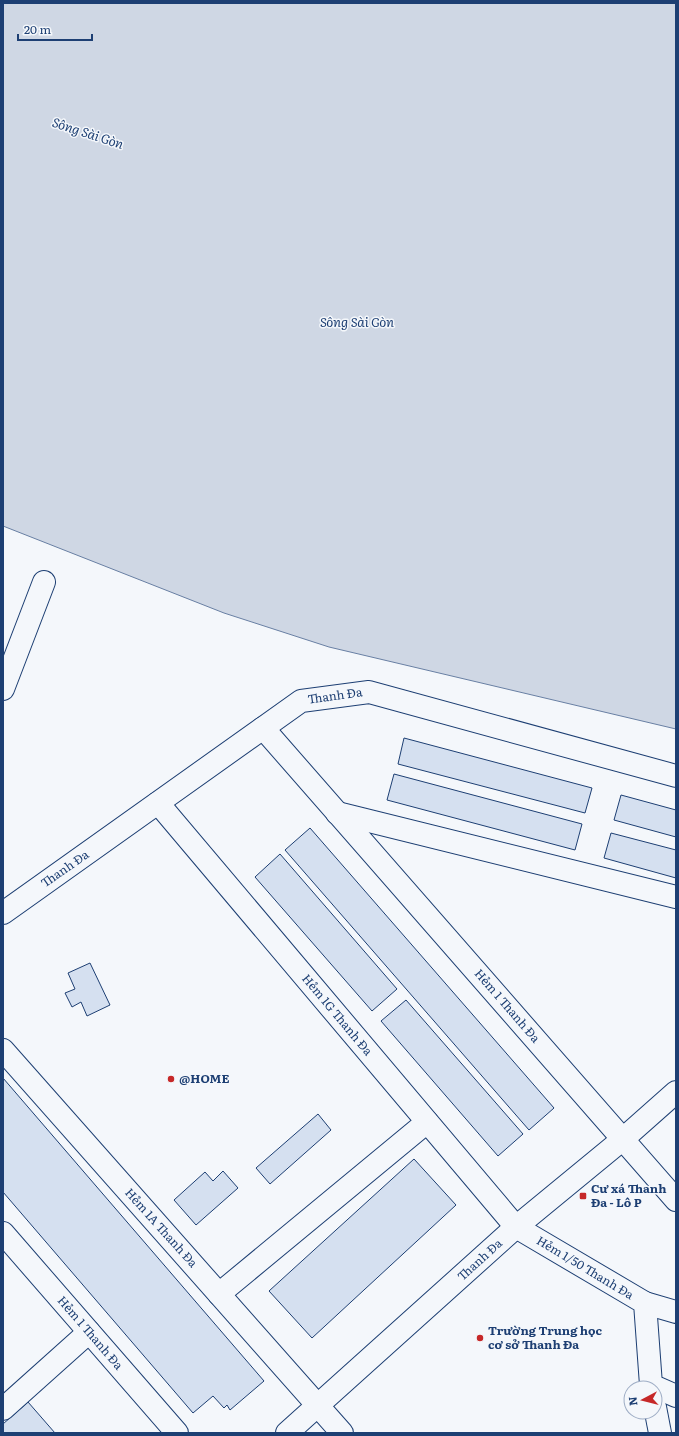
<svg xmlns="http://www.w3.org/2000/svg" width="679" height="1436" viewBox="0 0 679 1436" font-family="Literata,serif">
<rect width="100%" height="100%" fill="#f4f7fb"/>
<path fill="#cfd7e4" stroke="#687fa3" d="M3,3H676V729L329,647L224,613L3,526Z"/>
<g fill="#d5e0f0" stroke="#1d3f73">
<path d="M404,738L592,788L585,813L398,764Z"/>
<path d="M394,774L582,824L575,850L387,800Z"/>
<path d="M621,795L676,810V837L614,820Z"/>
<path d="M310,828L554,1108L529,1130L285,850Z"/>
<path d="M611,833L676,850V878L604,858Z"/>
<path d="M280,854L397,989L372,1011L255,877Z"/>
<path d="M90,963L110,1005L87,1016L81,1002L72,1007L65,993L75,989L68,973Z"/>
<path d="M406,1000L523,1134L498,1156L381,1021Z"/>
<path d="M3,1078L264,1381L230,1410L227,1405L224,1408L213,1396L193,1413L3,1192Z"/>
<path d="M318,1114L331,1130L270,1184L256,1168Z"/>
<path d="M414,1159L456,1205L312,1338L269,1291Z"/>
<path d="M223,1171L238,1188L196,1225L174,1200L205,1172L213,1181Z"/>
<path d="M28,1402L55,1433H3V1424Z"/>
</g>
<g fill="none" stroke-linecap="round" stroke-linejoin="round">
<g stroke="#1d3f73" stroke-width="24">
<g id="minor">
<path d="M3,689L44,582"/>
<path d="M263,728L676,1200"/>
<path d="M158,803L516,1227L645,1303L651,1385L676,1396"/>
<path d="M337,813L676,897"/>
<path d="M3,913L301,701L369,692L676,776"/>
<path d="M3,1050L342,1433"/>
<path d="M3,1233L177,1433"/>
<path d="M219,1294L427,1122"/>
<path d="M645,1303L676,1312"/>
<path d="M655,1407L660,1433"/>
<path d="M3,1409L89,1332"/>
<path d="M287,1433L516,1227L623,1139L676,1092"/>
</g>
</g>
<use href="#minor" stroke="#f4f7fb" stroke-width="22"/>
</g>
<g fill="#c62828" stroke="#f4f7fb" stroke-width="1.5">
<circle cx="171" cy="1079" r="4"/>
<rect x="579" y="1192" width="8" height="8" rx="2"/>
<circle cx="480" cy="1338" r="4"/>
</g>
<g text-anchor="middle" stroke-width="3" stroke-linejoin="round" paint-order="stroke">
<g font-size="12" fill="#1d3f73" stroke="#f4f7fb">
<text transform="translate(335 696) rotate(-8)" y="4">Thanh Đa</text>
<text transform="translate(65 869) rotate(-35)" y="4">Thanh Đa</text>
<text transform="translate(507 1006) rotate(49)" y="4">Hẻm 1 Thanh Đa</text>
<text transform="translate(337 1015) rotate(50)" y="4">Hẻm 1G Thanh Đa</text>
<text transform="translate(161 1228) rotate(48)" y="4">Hẻm 1A Thanh Đa</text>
<text transform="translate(480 1260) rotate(-42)" y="4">Thanh Đa</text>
<text transform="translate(585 1268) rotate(31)" y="4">Hẻm 1/50 Thanh Đa</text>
<text transform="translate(90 1333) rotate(49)" y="4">Hẻm 1 Thanh Đa</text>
</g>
<g font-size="12" font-weight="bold" fill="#1d3f73" stroke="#f4f7fb" text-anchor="start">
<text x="179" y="1083">@HOME</text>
<text x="591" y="1193">Cư xá Thanh<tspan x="591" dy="14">Đa - Lô P</tspan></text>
<text x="488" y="1335">Trường Trung học<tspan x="488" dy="14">cơ sở Thanh Đa</tspan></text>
</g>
<g font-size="13" font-style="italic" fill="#1d3f73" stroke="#f4f7fb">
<text transform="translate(88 133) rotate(18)" y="5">Sông Sài Gòn</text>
<text x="357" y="327">Sông Sài Gòn</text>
</g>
</g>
<rect width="679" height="1436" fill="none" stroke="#1d3f73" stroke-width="8"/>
<g transform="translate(643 1400) rotate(263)"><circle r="19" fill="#f4f7fb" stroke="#9eadc5"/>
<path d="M0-3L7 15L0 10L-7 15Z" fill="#c62828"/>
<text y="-6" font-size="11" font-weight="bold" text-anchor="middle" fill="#1d3f73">N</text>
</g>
<path d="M18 34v6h74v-6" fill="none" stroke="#1d3f73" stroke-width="2"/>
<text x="24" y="34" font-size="12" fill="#1d3f73" stroke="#f4f7fb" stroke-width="3" paint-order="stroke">20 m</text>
</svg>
